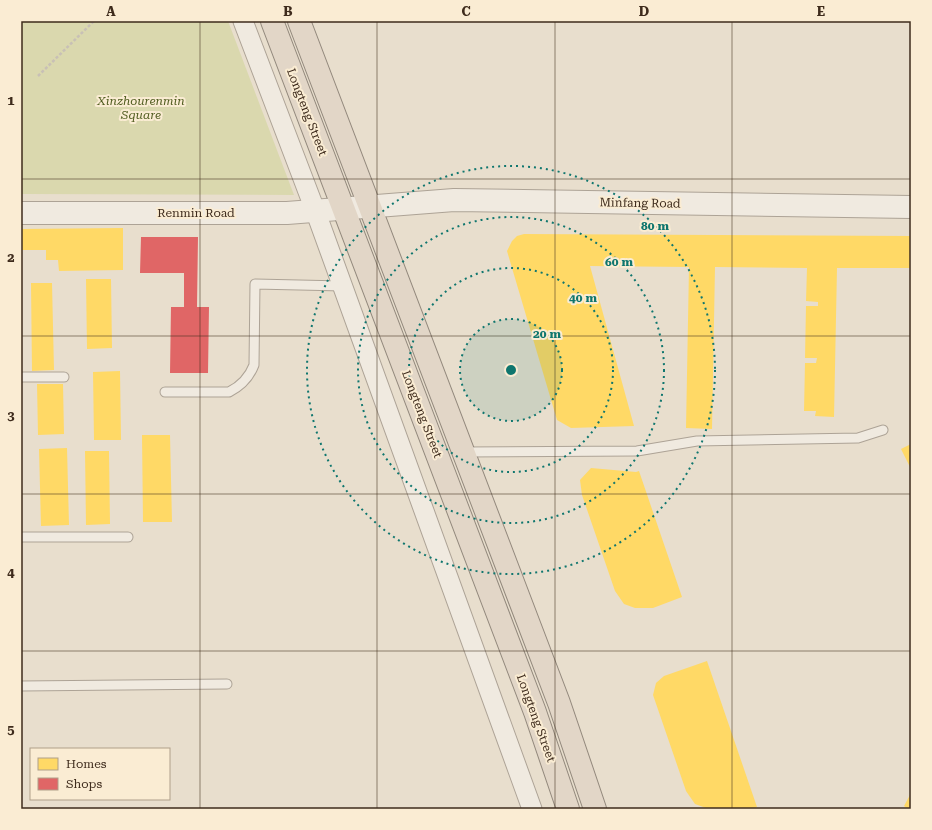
<svg xmlns="http://www.w3.org/2000/svg" width="932" height="830" viewBox="0 0 932 830" font-family="'Roboto Serif',serif">
<rect width="100%" height="100%" fill="#e8decd"/>
<path fill="#dad8ae" d="M21,21H228L294,195L21,194Z"/>
<g fill="#ffd966">
<path d="M123,228V270L59,271L58,260H46V250H21V229Z"/>
<path d="M524,234L911,236V268H837L834,417L815,416L816,411H804L805,363H816L817,358H805L806,306H818V302L806,301L807,268L715,267L712,429L686,428L689,267L590,266L634,426L571,428L557,420L507,251L512,241L517,236Z"/>
<path d="M86,279H111L112,348L87,349Z"/>
<path d="M31,283H52L54,370L32,371Z"/>
<path d="M120,371L121,440H94L93,372Z"/>
<path d="M37,384H63L64,434L38,435Z"/>
<path d="M142,435H170L172,522H143Z"/>
<path d="M911,444V469L901,449Z"/>
<path d="M67,448L69,525L41,526L39,449Z"/>
<path d="M85,451H109L110,524L86,525Z"/>
<path d="M591,468L636,472L639,471L682,597L653,608H635L624,604L615,591L582,495L580,480Z"/>
<path d="M707,661L757,807L754,808H706L695,804L686,791L653,695L656,683L664,676Z"/>
<path d="M911,793V809H908L904,806Z"/>
</g>
<path fill="#e06666" d="M141,237H198L197,307H209L208,373H170L171,307H184V273H140Z"/>
<g fill="none" stroke-linecap="round" stroke-linejoin="round">
<g stroke="#ada396" stroke-width="11">
<g id="service">
<path d="M21,377H64"/>
<path d="M165,392H229C241,386 249,378 254,365L255,284L343,286"/>
<path d="M463,452L637,451L697,441L858,438L883,430"/>
<path d="M21,537H128"/>
<path d="M21,686L227,684"/>
</g>
</g>
<g stroke="#ada396" stroke-width="21">
<path id="minor" d="M243,21L315,210L532,809"/>
</g>
<g stroke="#ada396" stroke-width="24">
<path id="tertiary" d="M21,213H287L454,200L911,207"/>
</g>
<g stroke="#93897d" stroke-width="24">
<g id="trunk">
<path d="M272,21L535,712L568,809"/>
<path d="M299,21L559,703L595,809"/>
</g>
</g>
<path stroke="#c8c0b6" stroke-width="2.5" stroke-dasharray="3 2" stroke-linecap="butt" d="M38,76L94,21"/>
<use href="#service" stroke="#f0eae0" stroke-width="9"/>
<use href="#minor" stroke="#f0eae0" stroke-width="19"/>
<use href="#tertiary" stroke="#f0eae0" stroke-width="22"/>
<use href="#trunk" stroke="#e2d6c7" stroke-width="22"/>
</g>
<path fill="none" stroke="#3e2b1c" stroke-width="1" stroke-opacity="0.55" d="M200,21V809M377,21V809M555,21V809M732,21V809M21,179H911M21,336H911M21,494H911M21,651H911"/>
<circle cx="511" cy="370" r="51" fill="#0f766e" fill-opacity=".12"/>
<g fill="none" stroke="#0f766e" stroke-width="2" stroke-dasharray="2 4">
<circle cx="511" cy="370" r="51"/>
<circle cx="511" cy="370" r="102"/>
<circle cx="511" cy="370" r="153"/>
<circle cx="511" cy="370" r="204"/>
</g>
<g text-anchor="middle" stroke-width="4" stroke-linejoin="round" paint-order="stroke">
<g font-size="12" font-style="italic" fill="#515d20" stroke="#faecd3">
<text x="141" y="105">Xinzhourenmin<tspan x="141" dy="14">Square</tspan></text>
</g>
<g font-size="12" fill="#3e2b1c" stroke="#faecd3">
<text transform="translate(307 112) rotate(69)" y="4">Longteng Street</text>
<text transform="translate(640 203) rotate(1)" y="4">Minfang Road</text>
<text x="196" y="217">Renmin Road</text>
<text transform="translate(422 414) rotate(69)" y="4">Longteng Street</text>
<text transform="translate(536 718) rotate(70)" y="4">Longteng Street</text>
</g>
</g>
<circle cx="511" cy="370" r="6" fill="#0f766e" stroke="#faecd3" stroke-width="2"/>
<g font-size="12" text-anchor="middle" font-weight="bold" fill="#0f766e" stroke="#faecd3" stroke-width="4" stroke-linejoin="round" paint-order="stroke">
<text x="655" y="230">80 m</text>
<text x="619" y="266">60 m</text>
<text x="583" y="302">40 m</text>
<text x="547" y="338">20 m</text>
</g>
<rect width="932" height="830" fill="none" stroke="#faecd3" stroke-width="44"/>
<rect x="30" y="748" width="140" height="52" fill="#faecd3" stroke="#af9f8a"/>
<rect x="38" y="758" width="20" height="12" fill="#ffd966" stroke="#af9f8a"/>
<text x="66" y="768" font-size="12" fill="#3e2b1c">Homes</text>
<rect x="38" y="778" width="20" height="12" fill="#e06666" stroke="#af9f8a"/>
<text x="66" y="788" font-size="12" fill="#3e2b1c">Shops</text>
<rect x="22" y="22" width="888" height="786" fill="none" stroke="#3e2b1c" stroke-width="1.5"/>
<g font-size="13" text-anchor="middle" font-weight="bold" fill="#3e2b1c">
<text x="111" y="16">A</text>
<text x="288" y="16">B</text>
<text x="466" y="16">C</text>
<text x="644" y="16">D</text>
<text x="821" y="16">E</text>
<text x="11" y="105">1</text>
<text x="11" y="262">2</text>
<text x="11" y="420">3</text>
<text x="11" y="577">4</text>
<text x="11" y="734">5</text>
</g>
</svg>
